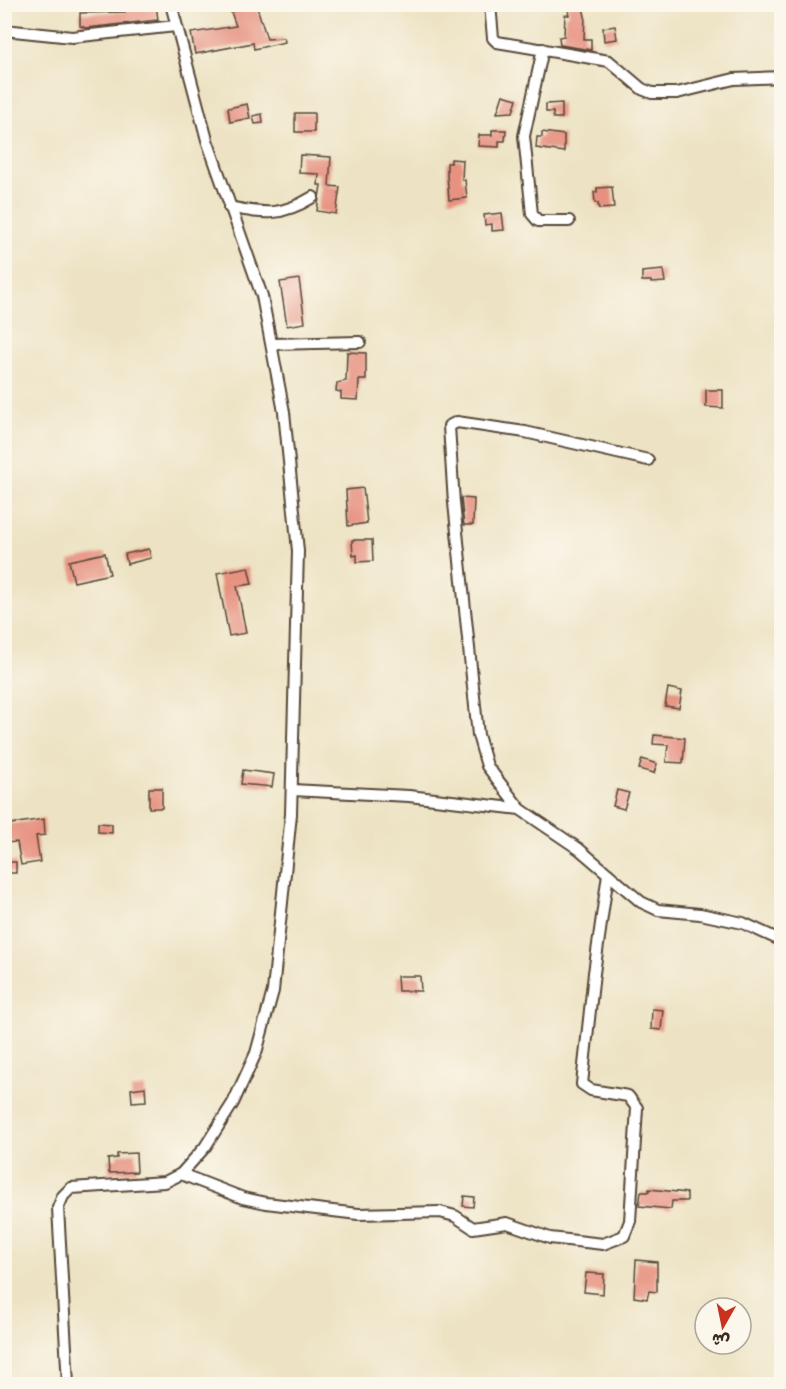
<svg xmlns="http://www.w3.org/2000/svg" width="786" height="1389" viewBox="0 0 786 1389" font-family="Caveat,'Playpen Sans Arabic',sans-serif">
<rect width="100%" height="100%" fill="#fbf7ec"/>
<filter id="ink" filterUnits="userSpaceOnUse"><feTurbulence type="fractalNoise" baseFrequency=".0167" numOctaves="2"/><feDisplacementMap in="SourceGraphic" scale="12" xChannelSelector="R" yChannelSelector="G"/><feConvolveMatrix kernelMatrix="1 2 1 2 8 2 1 2 1" color-interpolation-filters="sRGB"/></filter>
<filter id="wash" filterUnits="userSpaceOnUse"><feTurbulence type="fractalNoise" baseFrequency=".008" numOctaves="4" result="noise"/><feDisplacementMap in="SourceGraphic" scale="24" xChannelSelector="R" yChannelSelector="G"/><feGaussianBlur stdDeviation="1.35" result="paint"/><feColorMatrix in="noise" values="0 0 0 0 0 0 0 0 0 0 0 0 0 0 0 0 0 1.4 0 .05"/><feComposite in="paint" operator="in"/></filter>
<g filter="url(#wash)">
<rect width="100%" height="100%" fill="#ede3c4"/>
<g id="blocks">
<g fill="#e79180">
<path d="M126,4H156L158,20L86,28L80,26V13L125,12Z"/>
<path d="M237,4H256L267,39L284,38L285,42L254,49L253,43L195,54L191,33L236,26L231,12L239,9Z"/>
<path d="M567,4H582L585,16L584,39H591V50L560,45L559,37L564,36L565,15H569Z"/>
<path d="M615,26L617,39L604,41L603,28Z"/>
<path d="M503,95L517,99L513,112L497,113Z"/>
<path d="M562,103V118H553V112H546V104Z"/>
<path d="M247,104L250,118L230,122L228,108Z"/>
<rect x="295" y="113" width="19" height="19"/>
<path d="M262,114L263,123L255,124L253,116Z"/>
<path d="M492,130H506L505,141H499V147L478,146L479,135H492Z"/>
<path d="M542,132L564,135V152L536,148L537,137H542Z"/>
<path d="M300,155L331,157L329,186L340,187L336,214L317,211L321,185H318L319,174L299,173Z"/>
<path d="M451,159L463,160L462,180H465L467,198L449,200L447,175V163H451Z"/>
<path d="M612,187L614,208L599,209L598,203H595L594,192H597V188Z"/>
<path d="M502,213L504,230L492,231V224L485,225L484,215Z"/>
<path d="M663,270L665,282L651,283V281H642V272Z"/>
<path d="M299,279L305,323L287,326L280,282Z"/>
<path d="M347,352L366,353V380H359L358,400L341,399V392L336,391L337,383L346,381Z"/>
<path d="M706,390H723V408L706,407Z"/>
<path d="M363,488L367,523L348,526L346,490Z"/>
<path d="M461,498L474,499L473,525H464Z"/>
<path d="M352,540H372L373,561L357,562V555L353,556Z"/>
<path d="M149,549L151,558L127,564L125,554Z"/>
<path d="M105,553L110,574L74,582L69,561Z"/>
<path d="M248,567L252,584L237,586L246,633L229,636L217,573Z"/>
<path d="M668,688L682,691L679,708L665,706Z"/>
<path d="M654,735L685,738L683,763L666,762L668,745L653,744Z"/>
<path d="M642,759L657,764L654,773L639,769Z"/>
<path d="M243,770L274,774L272,787L241,784Z"/>
<rect x="149" y="788" width="13" height="20"/>
<path d="M617,790L629,793L624,809L613,806Z"/>
<path d="M44,819L45,835L36,836L40,862L21,865L17,842L4,843V825Z"/>
<path d="M98,823L112,824V833L98,832Z"/>
<rect x="6" y="862" width="10" height="11"/>
<path d="M397,976H420L421,991H398Z"/>
<path d="M652,1009L663,1010L661,1030L651,1029Z"/>
<path d="M145,1087L146,1101L132,1102L131,1089Z"/>
<path d="M136,1153L137,1172L109,1173L108,1159L117,1158V1154Z"/>
<path d="M649,1189L687,1193V1201H672L671,1209L639,1206L641,1192H649Z"/>
<path d="M464,1196L474,1197L473,1207L463,1206Z"/>
<path d="M636,1260L657,1262V1292L649,1291L647,1299L634,1297Z"/>
<path d="M586,1273L604,1274L603,1294L584,1292Z"/>
</g>
</g>
</g>
<g filter="url(#ink)">
<use href="#blocks" fill-opacity="0" stroke="#564637" stroke-width="1.5"/>
<g fill="none" stroke-linecap="round" stroke-linejoin="round">
<g stroke="#564637" stroke-width="14">
<g id="street">
<path d="M490,4L493,38L497,42L609,61L642,89L652,93H677L734,79L782,77"/>
<path d="M4,30L72,37L176,26"/>
<path d="M543,49L524,136L532,214L538,221H569"/>
<path d="M229,207C265,214 280,217 313,197"/>
<path d="M272,344L360,342"/>
<path d="M292,790L409,796L520,809L579,849L641,902L658,910L700,914L743,923L782,941"/>
<path d="M520,809L487,766L478,735L454,503L449,426L457,422L525,432L648,460"/>
<path d="M181,1174L243,1198L266,1203L358,1214L440,1212L455,1216L473,1228L507,1223L550,1238L603,1244L624,1236L630,1221L637,1108L628,1096L591,1090L582,1084L594,973L608,874"/>
<path d="M68,1384L58,1208L63,1196L71,1188L165,1182L181,1174L205,1147L233,1103L256,1053L273,991L291,814L298,551L284,412L262,296L207,140L171,4"/>
</g>
</g>
<use href="#street" stroke="#fff" stroke-width="10"/>
</g>
</g>
<rect width="786" height="1389" fill="none" stroke="#fbf7ec" stroke-width="24"/>
<g transform="translate(723 1326) rotate(189)"><circle r="28" fill="#fbf7ec" stroke="#aea59a" stroke-width="1.5"/>
<path d="M0-4.5L10 22L0 15L-10 22Z" fill="#c8321e"/>
<text y="-9" font-size="16" font-weight="bold" text-anchor="middle" fill="#3b2a1e">ش</text>
</g>
</svg>
